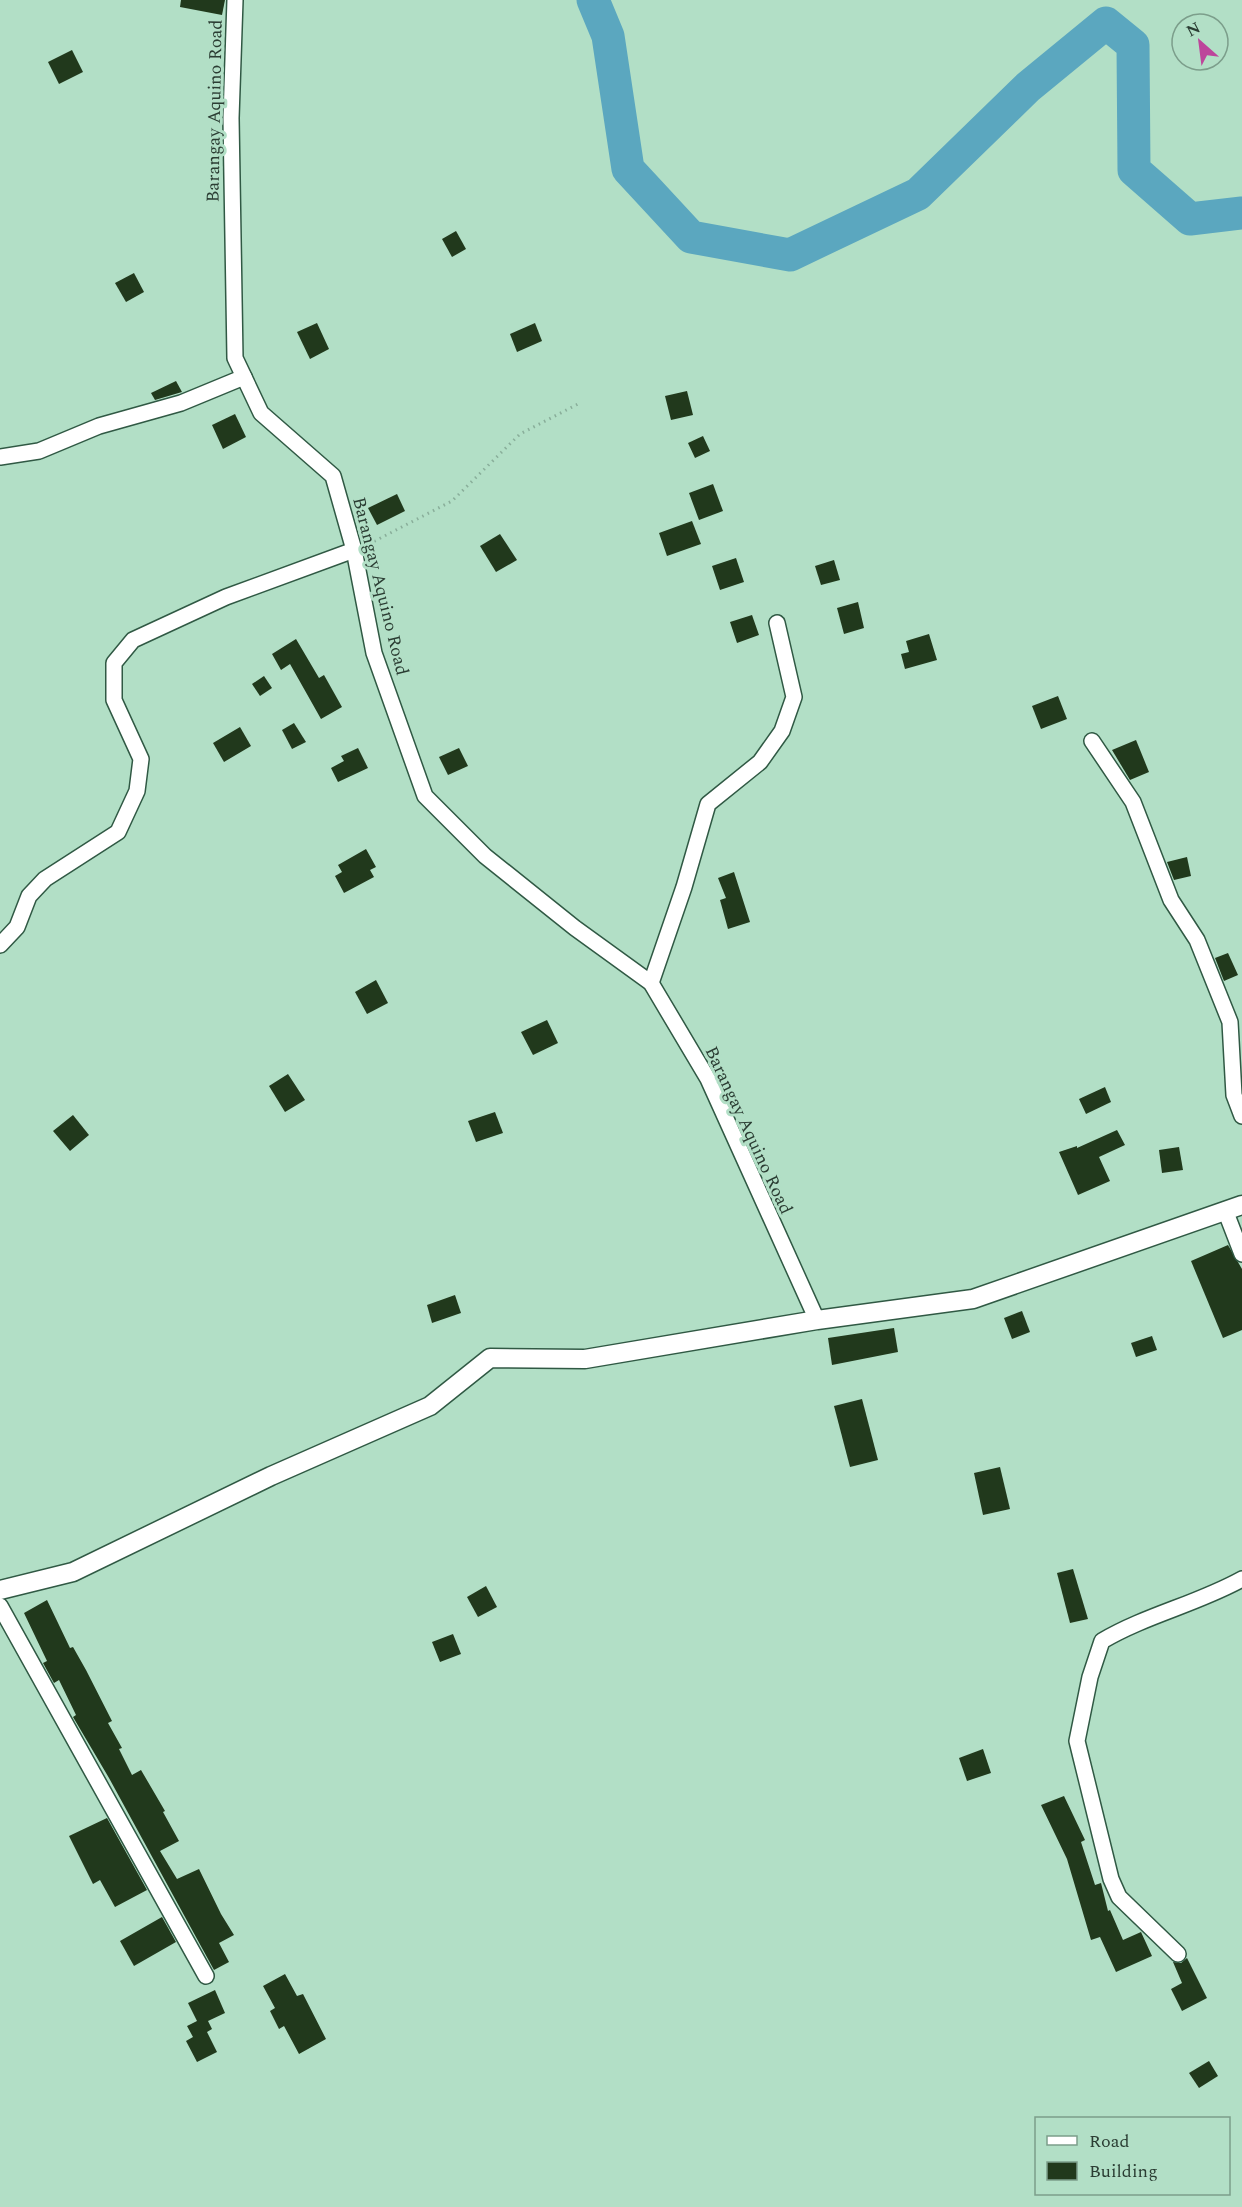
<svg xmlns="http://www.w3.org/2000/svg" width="1242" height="2207" viewBox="0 0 1242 2207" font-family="Spectral,serif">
<rect width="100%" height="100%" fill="#b2dfc6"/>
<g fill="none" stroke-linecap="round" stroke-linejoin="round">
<path stroke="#5ba7bf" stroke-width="33" d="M593,0L608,36L628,169L691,237L790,255L918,194L1028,87L1106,23L1133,45L1134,170L1190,219L1242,213"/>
</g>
<g fill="#21391c">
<path d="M181,0H225L222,15L180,7Z"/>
<path d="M72,50L83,72L59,84L48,62Z"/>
<path d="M456,231L466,249L452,257L442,239Z"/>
<path d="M134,273L144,292L126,302L115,283Z"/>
<path d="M317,323L329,349L310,359L297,332Z"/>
<path d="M535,323L542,341L517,352L510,334Z"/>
<path d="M176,381L182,392L155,400L151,393Z"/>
<path d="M687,391L693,415L671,420L665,396Z"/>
<path d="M235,414L246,437L223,449L212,425Z"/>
<path d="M703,436L710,451L695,458L688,443Z"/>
<path d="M713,484L723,511L699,520L689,493Z"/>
<path d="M397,494L405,511L377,525L368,508Z"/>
<path d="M692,521L701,544L667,556L659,533Z"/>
<path d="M500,534L517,560L496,572L480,546Z"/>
<path d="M736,558L744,582L720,590L712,566Z"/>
<path d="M834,560L840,580L821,585L815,566Z"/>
<path d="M858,602L864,628L844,634L837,608Z"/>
<path d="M752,615L759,635L737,643L730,622Z"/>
<path d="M929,634L937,660L905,669L901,654L909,652L906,641Z"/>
<path d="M296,639L319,678L324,675L342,707L321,719L290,664L281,670L272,654Z"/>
<path d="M264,676L272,688L260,696L252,684Z"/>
<path d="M1058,696L1067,719L1041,729L1032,706Z"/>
<path d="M294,723L306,742L292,749L282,730Z"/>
<path d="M240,727L251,746L224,762L213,743Z"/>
<path d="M1136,740L1149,772L1130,780L1112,750Z"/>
<path d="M358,748L368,768L338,782L331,768L344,761L341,756Z"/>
<path d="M459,748L468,766L448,775L439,757Z"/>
<path d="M366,849L376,867L370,870L374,877L344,893L335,876L342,872L338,865Z"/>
<path d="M1187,857L1191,876L1174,880L1167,862Z"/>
<path d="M734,872L750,922L728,929L720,900L726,898L718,878Z"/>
<path d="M1228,953L1238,975L1224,981L1215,958Z"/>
<path d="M376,980L388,1003L367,1014L355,992Z"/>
<path d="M547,1020L558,1043L533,1055L521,1032Z"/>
<path d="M288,1074L305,1100L285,1112L269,1086Z"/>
<path d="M1105,1087L1111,1102L1086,1114L1079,1099Z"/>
<path d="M495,1112L503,1133L476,1142L468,1121Z"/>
<path d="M73,1115L89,1135L70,1151L53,1131Z"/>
<path d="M1117,1130L1125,1145L1099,1157L1110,1181L1078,1195L1059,1152L1077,1146V1148Z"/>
<path d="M1179,1147L1183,1170L1162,1173L1159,1150Z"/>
<path d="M1228,1245L1242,1269V1330L1223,1338L1191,1261Z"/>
<path d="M455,1295L461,1313L432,1323L427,1305Z"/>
<path d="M1022,1311L1030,1332L1012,1339L1004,1318Z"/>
<path d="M894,1328L898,1352L832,1365L828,1338Z"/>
<path d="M1152,1336L1157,1350L1136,1357L1131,1343Z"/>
<path d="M862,1399L878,1460L850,1467L834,1406Z"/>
<path d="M1000,1467L1010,1509L983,1515L974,1473Z"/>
<path d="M1073,1569L1088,1619L1070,1623L1057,1573Z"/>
<path d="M486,1586L497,1607L478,1617L467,1597Z"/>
<path d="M47,1600L70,1648L73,1647L86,1670L112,1721L108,1723L122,1748L119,1749L132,1775L141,1770L165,1811L163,1812L179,1841L160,1851L177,1879L199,1869L221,1914L234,1935L219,1943L229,1962L214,1970L109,1778L73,1717L76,1715L59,1680L54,1683L43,1663L47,1661L24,1613Z"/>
<path d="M453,1634L461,1654L440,1662L432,1642Z"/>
<path d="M983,1749L991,1773L967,1781L959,1758Z"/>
<path d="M1064,1796L1085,1840L1081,1842L1095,1885L1101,1883L1108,1911L1110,1910L1123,1940L1141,1932L1152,1956L1116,1972L1100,1937L1091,1940L1067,1859L1041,1805Z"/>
<path d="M107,1818L147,1890L115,1907L100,1880L93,1884L69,1836Z"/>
<path d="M162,1917L176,1942L134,1966L120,1941Z"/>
<path d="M1187,1958L1207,1998L1182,2011L1171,1989L1182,1983L1173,1962L1181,1963Z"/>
<path d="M285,1974L297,1996L303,1994L326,2039L299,2054L284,2026L279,2029L270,2011L275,2008L263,1986Z"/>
<path d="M215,1990L225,2013L208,2021L212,2029L207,2032L217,2052L197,2062L186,2041L193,2037L187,2026L197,2021L188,2003Z"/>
<path d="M1209,2061L1218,2076L1199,2088L1189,2073Z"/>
</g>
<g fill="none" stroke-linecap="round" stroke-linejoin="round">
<g stroke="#305944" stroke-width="18">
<g id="minor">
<path d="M235,0L231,118L235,358L261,413L333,476L354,550L374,653L425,796L485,856L575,928L651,983L708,1079L817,1320"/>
<path d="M0,457L39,451L99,426L181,403L244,377"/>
<path d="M1092,741L1133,802L1171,900L1197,940L1230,1022L1234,1095L1242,1116"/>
<path d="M0,945L17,927L29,896L45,879L118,832L137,791L141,759L114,700V663L133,640L226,597L354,550"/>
<path d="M651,983L684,887L708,804L760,762L782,731L794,697L777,623"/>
<path d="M1225,1210L1242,1254"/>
<path d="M0,1606L206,1976"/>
<path d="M1178,1954L1119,1897L1111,1879L1077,1741L1090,1677L1102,1641C1146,1615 1197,1604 1242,1579"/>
</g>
</g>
<g stroke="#305944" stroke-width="21">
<path id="tertiary" d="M0,1590L73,1572L271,1476L430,1406L490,1358L585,1359L817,1320L973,1299L1242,1205"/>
</g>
<path stroke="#89ae9a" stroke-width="3" stroke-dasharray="1.5 4.5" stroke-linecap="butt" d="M369,544L452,501L520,434L578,404"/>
<use href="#minor" stroke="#fff" stroke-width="15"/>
<use href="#tertiary" stroke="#fff" stroke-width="18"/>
</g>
<g text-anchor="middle" stroke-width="6" stroke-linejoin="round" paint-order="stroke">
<g font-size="18" fill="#2b3d33" stroke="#b2dfc6">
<text transform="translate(214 111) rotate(-89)" y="6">Barangay Aquino Road</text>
<text transform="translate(381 586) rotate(76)" y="6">Barangay Aquino Road</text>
<text transform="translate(749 1130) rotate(65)" y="6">Barangay Aquino Road</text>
</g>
</g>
<rect x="1035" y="2117" width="195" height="78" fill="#b2dfc6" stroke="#7c9e8b" stroke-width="1.5"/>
<rect x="1047" y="2136" width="30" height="9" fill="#ffffff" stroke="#7c9e8b" stroke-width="1.5"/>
<text x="1089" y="2147" font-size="18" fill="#2b3d33">Road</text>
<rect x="1047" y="2162" width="30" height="18" fill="#21391c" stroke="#7c9e8b" stroke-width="1.5"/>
<text x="1089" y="2177" font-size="18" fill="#2b3d33">Building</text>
<g transform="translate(1200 42) rotate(332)"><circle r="28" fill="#b2dfc6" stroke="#7c9e8b" stroke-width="1.5"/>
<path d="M0-4.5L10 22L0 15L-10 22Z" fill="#bd459b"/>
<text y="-9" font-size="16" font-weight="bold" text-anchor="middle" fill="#2b3d33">N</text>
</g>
</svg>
